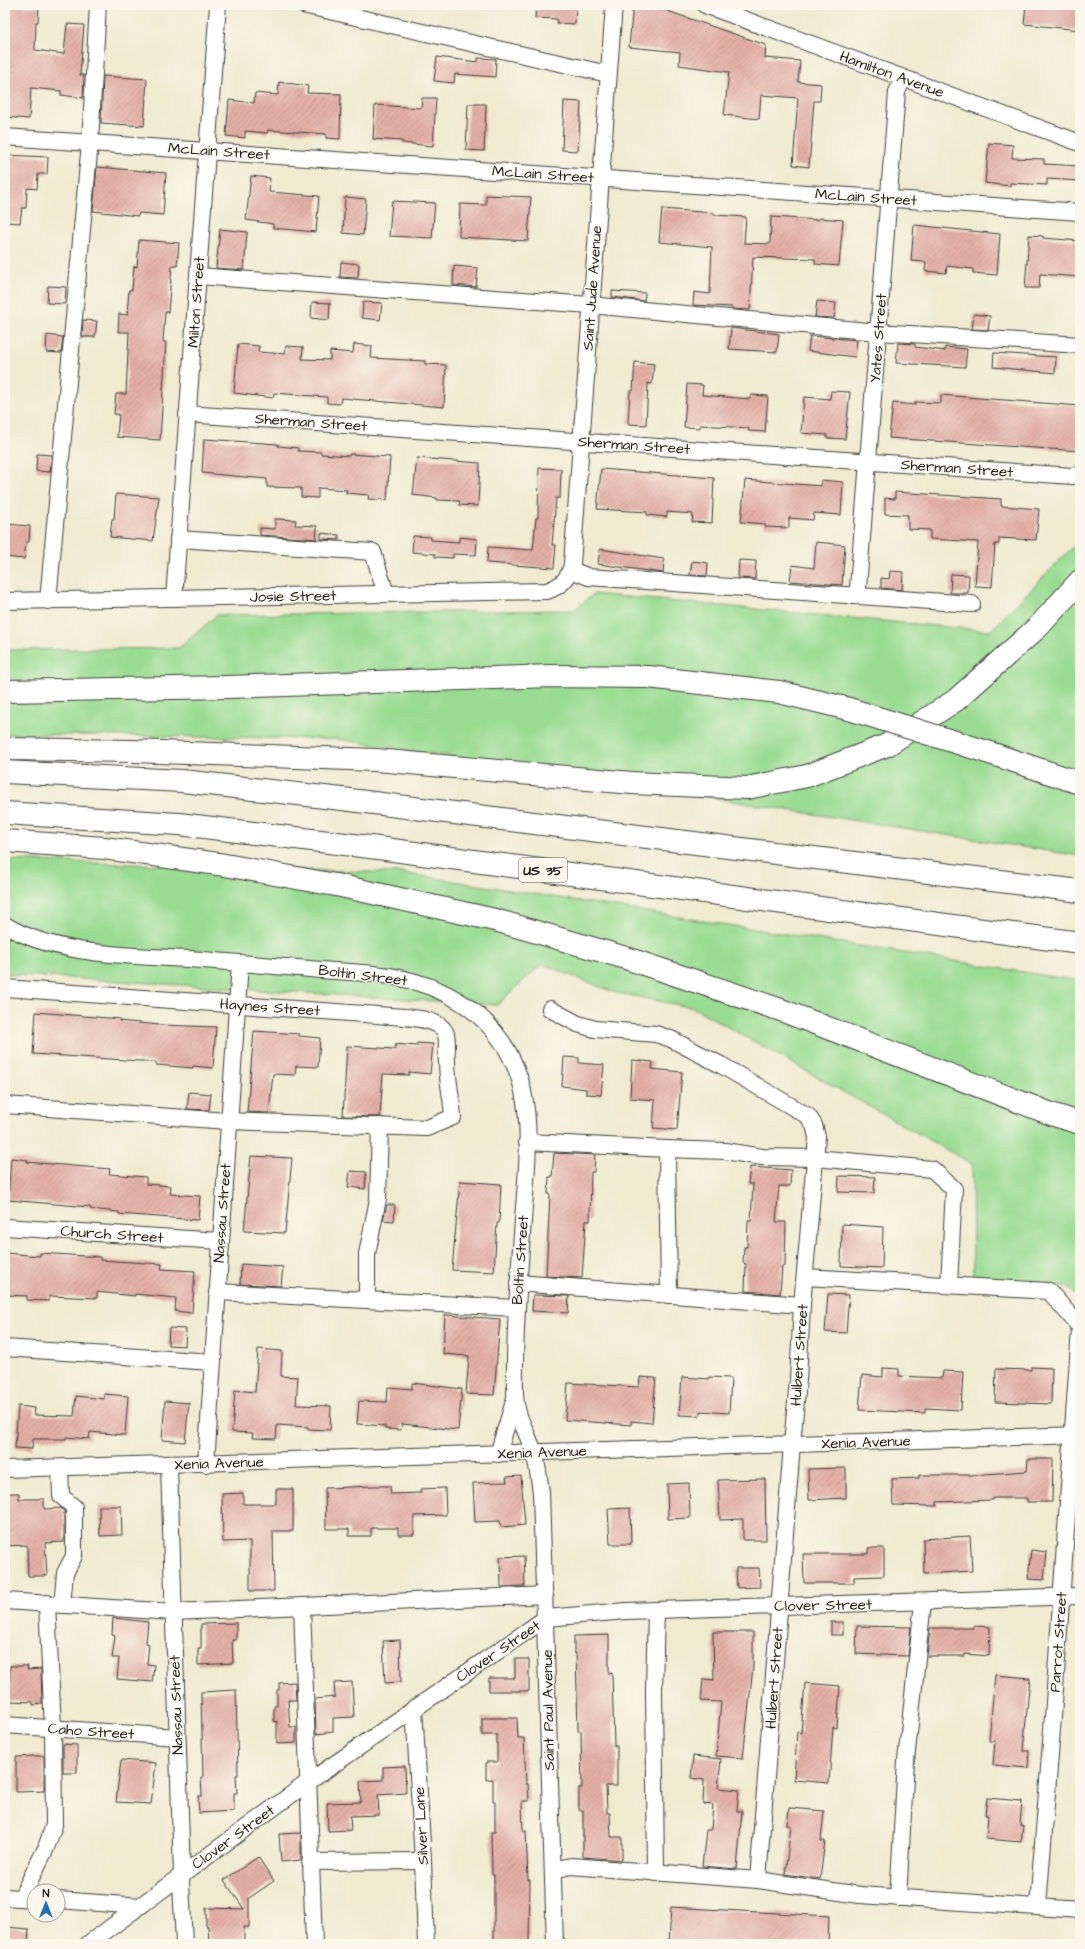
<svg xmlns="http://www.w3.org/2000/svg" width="1085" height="1949" viewBox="0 0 1085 1949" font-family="'Architects Daughter',sans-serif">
<defs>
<pattern id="building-hatch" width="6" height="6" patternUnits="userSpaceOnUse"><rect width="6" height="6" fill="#e3afa6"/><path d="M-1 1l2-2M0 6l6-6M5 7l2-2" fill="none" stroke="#c2968e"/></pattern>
</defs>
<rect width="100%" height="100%" fill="#fbf7ec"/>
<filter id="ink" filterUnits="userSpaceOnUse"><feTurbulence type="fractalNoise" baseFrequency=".025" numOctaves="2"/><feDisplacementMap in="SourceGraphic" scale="8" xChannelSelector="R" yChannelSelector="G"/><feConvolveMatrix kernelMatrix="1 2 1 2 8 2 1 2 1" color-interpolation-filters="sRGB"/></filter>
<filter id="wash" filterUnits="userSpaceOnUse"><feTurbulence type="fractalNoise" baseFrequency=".012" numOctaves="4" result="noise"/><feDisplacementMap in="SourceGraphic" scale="16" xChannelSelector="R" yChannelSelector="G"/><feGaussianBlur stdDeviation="0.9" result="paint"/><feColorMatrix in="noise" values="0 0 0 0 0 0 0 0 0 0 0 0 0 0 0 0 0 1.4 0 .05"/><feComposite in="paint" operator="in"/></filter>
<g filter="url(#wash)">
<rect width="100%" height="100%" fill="#efead0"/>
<g fill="#99db92" stroke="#5a7c57">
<path d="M1080,540V856L337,739L5,734V650L179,648L217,615L574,610L594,594L990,631Z"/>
<path d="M5,860L403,873L1080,981V1298L1066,1286L973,1277L972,1164L694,1008L613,992L542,964L497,1005L5,974Z"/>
</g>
<g id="blocks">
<g fill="url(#building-hatch)">
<path d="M5,5L39,7L38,22H36L35,50L64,54L67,24L84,25L80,75H84L83,98L61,95V91L31,88L29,119L5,117Z"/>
<path d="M536,5H576L575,24L557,23V19L535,18Z"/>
<path d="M633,5H650L766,45L765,58L800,61L798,82L821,84L820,101H814L809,167L793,165L798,98L761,95L759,119L724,115L729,72L679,65L680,52L629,47Z"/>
<path d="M1026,5H1080V30L1024,24Z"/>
<path d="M437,57L478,62V58L496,59L495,77L455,74L454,83L434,81Z"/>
<path d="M103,76L147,79L144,126L101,123Z"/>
<path d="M279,82L308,86L307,93L341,94L340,139L326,138V134L268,130L267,133L245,131V138L226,136L229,100L254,103L255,93L278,95Z"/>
<path d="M422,98H436L433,146L402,143V141L373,139L375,105L421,108Z"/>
<path d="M564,101L581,102L578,151L562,150Z"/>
<path d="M468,104H486L484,151L466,150Z"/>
<path d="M989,143L1013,145L1012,158L1044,159V164L1080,166V181L1047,179V185L1010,183V186L985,183Z"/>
<path d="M5,155L48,157L47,174H38L37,189L27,188L26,208H22L20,223L5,222Z"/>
<path d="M97,167L166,173L163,215L139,213L138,216L93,211Z"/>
<path d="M251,176L270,178L269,192L319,196L316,232L273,228V224L246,220Z"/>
<path d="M486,195L531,197L528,241L459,237L460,204L486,205Z"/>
<path d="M345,197L366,199L363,235L343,233Z"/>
<path d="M392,201L435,203L432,238L389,236Z"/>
<path d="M662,209L714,213V215L746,217L744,243L770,244L771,217L819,220V218L843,220L839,266L815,264V259L753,257L750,310L732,309V307L693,305L694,292L710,294L712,247L659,242Z"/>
<path d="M914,225L1000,234L997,275L973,273V269L947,266L946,273L925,271L926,262L911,261Z"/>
<path d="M220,229L247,232L244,270L216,268Z"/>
<path d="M1029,235L1043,236V238L1080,241V277L1040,274L1039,288H1025Z"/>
<path d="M139,240L179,243L177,266H172L168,312H165L163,342H166L160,440L117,437L119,414H114L116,394H126L129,332H118L119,314L127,315L129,290H132L134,266L137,267Z"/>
<path d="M341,262L359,264L358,278L340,277Z"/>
<path d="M454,266L478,268L476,287L453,285Z"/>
<path d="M48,286L66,287L65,304L47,303Z"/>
<path d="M612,291L645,293L644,301L612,297Z"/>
<path d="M817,301L836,303L834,318L815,317Z"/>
<path d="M312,302L330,303L329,320L311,318Z"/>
<path d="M363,302L382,303L380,320L362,318Z"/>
<path d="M974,314L990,316L988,330L972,329Z"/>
<path d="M83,320L97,321L95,337H82Z"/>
<path d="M731,328L779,334L777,352L729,349Z"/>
<path d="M47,335L63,337L61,353L46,352Z"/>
<path d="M810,336L857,340L855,357L808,351Z"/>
<path d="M898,343L915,344V347L945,351V347L967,349L965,367L896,363Z"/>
<path d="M238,344L259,346L258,352L285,354L286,346L303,347L302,359L330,360V351L353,353L354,344L372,346L371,358L425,361V364L446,365L444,407L341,398L340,404L327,403V397L274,393L273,398L234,393Z"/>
<path d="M994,353L1056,357L1055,373L993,367Z"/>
<path d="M635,362L654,364L652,384L648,383L646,425L628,424L630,391H633Z"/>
<path d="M687,384L703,385L702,395L750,399L751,395L768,396L765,432L748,431L749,428L700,425V428L684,427Z"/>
<path d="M831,391L850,392L845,439L827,438V435L801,433L804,397L830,399Z"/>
<path d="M941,395L1080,406L1079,451L889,438L893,403L915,405V402L941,403Z"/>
<path d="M204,439L278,444V446L298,448V451L321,452V454L349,456L350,454L390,457L387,500L368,499L369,495L346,493L347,490L318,488V498L301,497V488L267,487V479L202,473Z"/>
<path d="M37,454L52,455L50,472L36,471Z"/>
<path d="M417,458L480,463L478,506L459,505L460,501L437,500V498L413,495Z"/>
<path d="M539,468L561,469L560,498H556L552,545H556L554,568L487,563L488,547L533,550L536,518H538Z"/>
<path d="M601,469L714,478L712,523L692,522L693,514L667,512V517L647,515V512L597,509Z"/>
<path d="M745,480L821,486V480L843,482L841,515L814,513L813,520L789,518V528L765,527V524L741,522Z"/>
<path d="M895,492L1001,499V506L1039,509L1036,540L999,538V544H995L992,587L975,586L978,542L930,539V530L908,529V515L885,514V498L895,499Z"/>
<path d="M116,494L159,497L153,541L110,537L112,519H114Z"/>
<path d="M275,519L296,520L295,525L317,526L316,539L260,535V528L275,529Z"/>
<path d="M5,524L30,526L29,542H26L24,559L5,557Z"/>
<path d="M321,533L339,535V540L321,539Z"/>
<path d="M413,536L431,537V540L459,542V537L477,539L476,555L453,554V558L435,557V554L412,552Z"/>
<path d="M816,542L845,545L842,585L790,581L792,565L814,568Z"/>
<path d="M600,549L664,559L663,573L598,564Z"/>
<path d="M739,560L756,561L755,579L738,578Z"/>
<path d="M692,561L708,563L707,576L690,575Z"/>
<path d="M890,571L903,572L902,590L881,588V578L889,579Z"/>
<path d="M951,574L969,575L968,593H950Z"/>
<path d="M36,1012L120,1019L119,1021L160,1025L216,1027L213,1068L193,1066V1068L156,1065V1062L33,1054Z"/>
<path d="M254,1031L299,1034V1036L320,1038L318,1067L296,1066L295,1075L273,1074L269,1113L247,1112Z"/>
<path d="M417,1043L433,1044L430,1074L409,1072V1075L383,1074L380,1117L343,1116L347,1046L395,1049L396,1044L417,1046Z"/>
<path d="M564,1057L579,1058V1063L604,1065L601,1095L586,1094V1089L562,1086Z"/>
<path d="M632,1060L653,1062L652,1069L682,1072L677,1130L653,1128L655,1100L630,1098Z"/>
<path d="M189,1092L211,1094L209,1110L187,1109Z"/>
<path d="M554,1153L595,1155L594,1172H591L590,1221H586L582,1278L546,1276L550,1194H548L549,1177H552Z"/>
<path d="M251,1156L292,1158L285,1233L244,1231Z"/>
<path d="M11,1158L28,1160L27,1162L110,1169L109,1174L146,1177V1184L171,1186L170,1194L200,1196L198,1220L119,1214V1212L90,1209V1207L8,1200Z"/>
<path d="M750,1167L791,1170L790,1186H779L776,1222H786L785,1266H782L780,1294L745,1291L746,1264L743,1263L744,1247H747L748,1220H751L753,1184H748Z"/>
<path d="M350,1171L366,1172L365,1189L348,1187Z"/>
<path d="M839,1176L875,1177L874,1193L838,1192Z"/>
<path d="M460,1181L501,1184L499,1223H497L494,1272L452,1270Z"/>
<path d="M387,1205H395L394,1221L383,1220Z"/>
<path d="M842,1224L883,1227L882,1268L841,1266Z"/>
<path d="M5,1253L40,1256V1253L100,1257V1260L162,1264L161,1269L195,1271L192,1313L175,1311L176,1298L135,1294V1296L97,1292V1298L49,1296V1301L27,1300V1296L5,1295Z"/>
<path d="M241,1264L283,1267L281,1286L240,1284Z"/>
<path d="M828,1294L849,1295L846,1333L825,1332Z"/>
<path d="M533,1295L569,1296L568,1313L532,1311Z"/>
<path d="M445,1315L500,1319L494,1395L466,1394L469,1356L443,1354Z"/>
<path d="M169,1328L186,1329L185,1346L168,1345Z"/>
<path d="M258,1349L282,1351L281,1376L298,1377L296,1405L331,1406L330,1430L308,1429V1427L277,1425L276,1439L252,1438L253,1433L232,1432L235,1390L255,1392Z"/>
<path d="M1031,1367L1052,1368L1051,1404L995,1402L996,1369L1031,1370Z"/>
<path d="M883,1368L899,1369V1376L942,1378L943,1371L963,1372L961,1410L925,1408V1413L859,1410L862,1375L883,1377Z"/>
<path d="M640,1377L656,1378L652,1423L631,1421V1425L565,1420L568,1383L639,1387Z"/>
<path d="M682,1377L709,1379V1377L731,1378L729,1413L700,1411V1416L679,1415Z"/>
<path d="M412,1383L462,1389L458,1430L402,1424L401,1430L385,1429V1426L357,1424L359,1401L387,1402L388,1387L412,1389Z"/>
<path d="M104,1394L128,1396L125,1435L90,1432L89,1439L66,1437V1439H33L32,1449L15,1448L18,1406L35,1408L34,1415L74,1416L76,1396L104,1399Z"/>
<path d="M165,1401L189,1403L185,1442L162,1440Z"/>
<path d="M1028,1459H1053L1052,1502H1027V1498H993V1500L937,1502V1506L893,1505L892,1479L919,1478V1475H972L1027,1471Z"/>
<path d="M846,1468V1498L809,1500L808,1469Z"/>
<path d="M521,1476L525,1525L501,1527L500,1521L475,1522L473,1483L507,1482L506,1477Z"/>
<path d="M765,1479L766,1540H743V1519L720,1520L718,1480Z"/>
<path d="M689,1483L690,1518L668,1519L667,1484Z"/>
<path d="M374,1486H390L391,1494L421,1493L420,1489L445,1488L446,1515L414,1516V1535H398V1528H371V1536H349V1529H326L325,1488Z"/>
<path d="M276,1489H293V1531H273L274,1591H250V1541L223,1542L222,1494L243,1493V1504H276Z"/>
<path d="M5,1493H19V1499H44V1509L61,1508L64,1511V1542L45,1543L47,1576H28L27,1545L5,1546Z"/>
<path d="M99,1506H121L122,1535L100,1536Z"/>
<path d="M630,1508L631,1544H610L608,1509Z"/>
<path d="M970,1536L972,1571L924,1574L923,1539Z"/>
<path d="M868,1548H884V1576L854,1577V1583H804L803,1554H868Z"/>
<path d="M1031,1550L1047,1552L1044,1580L1028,1579Z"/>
<path d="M524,1556L525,1586L501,1587L500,1557Z"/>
<path d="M736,1568H759L760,1587L737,1588Z"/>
<path d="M113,1618L148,1622L146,1643L149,1644L147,1664L154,1665L152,1682L117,1679L119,1658H112L115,1636L112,1635Z"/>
<rect x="831" y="1622" width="12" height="13"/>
<path d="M236,1623V1640H232L233,1663L198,1665V1648H201V1624Z"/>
<path d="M857,1626L911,1627L908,1656L856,1654Z"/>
<path d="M974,1626L990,1627L989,1656L965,1654V1656H927L930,1628H974Z"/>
<path d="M713,1632H753V1667L743,1758L716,1756L721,1702L701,1701L703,1679L714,1680Z"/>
<path d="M609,1635V1674L612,1673L614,1746H617V1786H606L607,1813H610L611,1837H622V1860L583,1857V1810H579V1788H582L581,1731H578L576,1653H574V1636Z"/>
<path d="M400,1640L401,1682L385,1683L383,1641Z"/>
<path d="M515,1659H529V1691H489V1678H515Z"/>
<path d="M10,1666H28L27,1670L41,1669L42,1704L33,1705V1702L9,1701Z"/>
<path d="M995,1675L1030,1678L1023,1751H1029L1028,1768L993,1765L995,1741H989Z"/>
<path d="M295,1682L296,1700H288L290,1727H296V1743L277,1744V1721L274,1722V1706H277V1690H279V1683Z"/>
<path d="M352,1682L354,1717L333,1718V1732L316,1734L315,1699L335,1697L334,1683Z"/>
<path d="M805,1683L840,1686L837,1728L833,1727L829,1783L794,1780L797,1732L801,1733Z"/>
<path d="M236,1690L238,1775H236L237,1793H234V1811L199,1813L198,1796H202L201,1777H203L201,1692Z"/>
<path d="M482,1718H517L518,1738H524L526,1784H528L529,1801H522L523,1831H526L528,1880H530L529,1941L494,1942V1874H492L491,1832H495V1801H493V1779L486,1780V1762H497V1735H482Z"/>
<path d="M63,1744L77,1745V1773H63Z"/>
<path d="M34,1756H44V1791L16,1792V1757Z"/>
<path d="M693,1756L721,1759L718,1788L739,1790L737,1811H742L737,1869L702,1866L706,1830H711L713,1805L703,1804L704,1780L691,1778Z"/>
<path d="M121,1760L156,1763L151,1804L116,1802Z"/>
<path d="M405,1766L406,1793L378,1795L379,1815L350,1816L351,1830L328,1831L327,1803L361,1802L360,1781L383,1780V1767Z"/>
<path d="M987,1798L1022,1801L1020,1825H1023L1021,1842L986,1839L988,1815H985Z"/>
<path d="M789,1808L824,1811L821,1841H825L820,1879L785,1874L791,1826L787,1825Z"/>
<path d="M301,1833V1860L281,1862L279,1834Z"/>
<path d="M258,1857L274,1881L249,1898V1927H244V1944H209L208,1926H206V1908L244,1909L224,1880Z"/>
<path d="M671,1907L829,1916L828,1944H669Z"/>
<path d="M5,1927L29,1929L28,1944H5Z"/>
</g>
</g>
</g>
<g filter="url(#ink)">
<use href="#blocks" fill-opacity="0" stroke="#3c3b37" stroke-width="1"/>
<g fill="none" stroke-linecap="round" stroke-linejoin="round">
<g stroke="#3c3b37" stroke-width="18">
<g id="minor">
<path d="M303,5L608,74"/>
<path d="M705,5L1080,143"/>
<path d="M5,137L1080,212"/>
<path d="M198,276L590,305L878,332L1080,345"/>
<path d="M187,414L1073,476L1080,474"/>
<path d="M178,539L373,552L386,594"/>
<path d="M571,570L589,577L972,604"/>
<path d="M852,596L857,593L858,588L897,92L903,78"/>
<path d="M174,598L218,5"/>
<path d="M5,601L547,591C561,586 569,579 572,564L614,5"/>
<path d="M48,601L90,142L98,5"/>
<path d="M5,925C56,956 130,955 188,959C232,962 277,966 321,970C345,972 371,972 395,977C458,989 508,1026 523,1091C532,1133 526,1178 523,1220C519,1277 514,1335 515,1393C515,1417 528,1432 534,1453C538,1466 539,1480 541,1492L555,1944"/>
<path d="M5,988L378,1015C395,1017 440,1015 446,1034C448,1043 446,1053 447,1062C447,1080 452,1098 453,1117L427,1128L228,1121L5,1105"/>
<path d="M550,1009L578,1024L595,1029L656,1034L671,1039L721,1065L808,1116L814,1125L817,1137L802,1305L798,1380L792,1444L758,1880"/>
<path d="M527,1142L667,1149L669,1295"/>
<path d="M667,1149L725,1151L762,1157L816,1158L932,1169L954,1189L949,1285"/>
<path d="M5,1227L220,1241"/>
<path d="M805,1277L1049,1291L1080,1327"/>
<path d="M518,1283L802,1305"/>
<path d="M217,1292L517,1308"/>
<path d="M367,1300V1254L378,1199L380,1126"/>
<path d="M5,1348L212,1362"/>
<path d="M498,1454L515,1398"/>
<path d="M206,1464L240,963"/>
<path d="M169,1465L182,1875L181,1882L184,1944"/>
<path d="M60,1468L61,1496L74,1507V1556L65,1573L62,1605"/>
<path d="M5,1469L1080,1435"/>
<path d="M5,1601L173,1612L545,1595"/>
<path d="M302,1606L314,1944"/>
<path d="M414,1708L423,1861L426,1944"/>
<path d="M5,1725L177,1737"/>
<path d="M310,1862L423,1861"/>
<path d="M553,1870L571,1866L758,1880L860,1895L1080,1910"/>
<path d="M656,1873L654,1690L656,1610"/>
<path d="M5,1897L34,1899"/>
<path d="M21,1898L46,1848L54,1825L53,1729L47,1603"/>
<path d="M898,1898L906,1761L923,1602"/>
<path d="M58,1900L140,1906L307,1783L546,1618L626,1611L1080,1596"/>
<path d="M1038,1906L1053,1717L1080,1329"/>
<path d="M88,1944L140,1906"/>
</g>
</g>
<g stroke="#3c3b37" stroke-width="24">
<g id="highway">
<path d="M5,691L228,687L551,676L648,677L779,692L849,709"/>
<path d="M5,749L133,751L376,760L632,783L747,788L807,776L887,745L956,700L1038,627L1080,581"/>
<path d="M984,751L1080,783"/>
<path d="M5,772L182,781L342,799L1080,891"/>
<path d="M5,813L179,824L378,848L1080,943"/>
<path d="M5,841L104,848L225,865L341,886L495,920L626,958L781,1010L1054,1115L1080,1123"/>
</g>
</g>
<use href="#minor" stroke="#fff" stroke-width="16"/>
<use href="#highway" stroke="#fff" stroke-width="22"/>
<g stroke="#3c3b37" stroke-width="24" stroke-linecap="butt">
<path id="highway-bridge" d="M849,709L984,751"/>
</g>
<use href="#highway-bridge" stroke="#fff" stroke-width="22"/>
</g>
</g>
<g text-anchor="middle" stroke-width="3" stroke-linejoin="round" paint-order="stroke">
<rect fill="#fbf7ec" stroke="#5f5e5a" stroke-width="1" x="519" y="858" width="48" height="24" rx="3"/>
<g font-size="14" font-weight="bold" fill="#1c1c1c">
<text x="543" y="875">US 35</text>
</g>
<g font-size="15" fill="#1c1c1c" stroke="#fbf7ec">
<text transform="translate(892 74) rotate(20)" y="5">Hamilton Avenue</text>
<text transform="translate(219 151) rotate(4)" y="5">McLain Street</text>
<text transform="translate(543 174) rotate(4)" y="5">McLain Street</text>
<text transform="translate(866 197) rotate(4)" y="5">McLain Street</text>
<text transform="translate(592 288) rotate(-86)" y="5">Saint Jude Avenue</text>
<text transform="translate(196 302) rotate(-86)" y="5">Milton Street</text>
<text transform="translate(878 338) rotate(-86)" y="5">Yates Street</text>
<text transform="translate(311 422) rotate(4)" y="5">Sherman Street</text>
<text transform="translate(634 445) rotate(4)" y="5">Sherman Street</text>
<text transform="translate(957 468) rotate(4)" y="5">Sherman Street</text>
<text transform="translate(293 596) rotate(-1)" y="5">Josie Street</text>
<text transform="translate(363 975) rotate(7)" y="5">Boltin Street</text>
<text transform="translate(270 1007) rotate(4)" y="5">Haynes Street</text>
<text transform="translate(222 1213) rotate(-86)" y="5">Nassau Street</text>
<text transform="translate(112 1234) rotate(4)" y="5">Church Street</text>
<text transform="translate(520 1260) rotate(-86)" y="5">Boltin Street</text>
<text transform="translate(799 1355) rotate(-86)" y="5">Hulbert Street</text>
<text transform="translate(866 1442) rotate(-2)" y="5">Xenia Avenue</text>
<text transform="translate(542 1452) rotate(-2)" y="5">Xenia Avenue</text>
<text transform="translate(219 1463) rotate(-2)" y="5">Xenia Avenue</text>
<text transform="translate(823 1605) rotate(-1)" y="5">Clover Street</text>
<text transform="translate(1058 1642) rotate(-86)" y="5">Parrot Street</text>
<text transform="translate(498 1651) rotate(-34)" y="5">Clover Street</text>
<text transform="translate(774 1678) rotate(-86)" y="5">Hulbert Street</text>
<text transform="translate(176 1705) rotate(-92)" y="5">Nassau Street</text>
<text transform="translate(548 1710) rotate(-91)" y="5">Saint Paul Avenue</text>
<text transform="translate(91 1731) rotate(4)" y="5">Caho Street</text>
<text transform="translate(421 1826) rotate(-93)" y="5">Silver Lane</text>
<text transform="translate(233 1837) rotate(-36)" y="5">Clover Street</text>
</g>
</g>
<rect width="1085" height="1949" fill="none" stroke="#fbf7ec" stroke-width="20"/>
<g transform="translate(46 1903)"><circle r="19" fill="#fbf7ec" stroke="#a29f99"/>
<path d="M0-3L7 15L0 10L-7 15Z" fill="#1f6fb2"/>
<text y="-6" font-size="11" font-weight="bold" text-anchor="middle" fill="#1c1c1c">N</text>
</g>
</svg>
